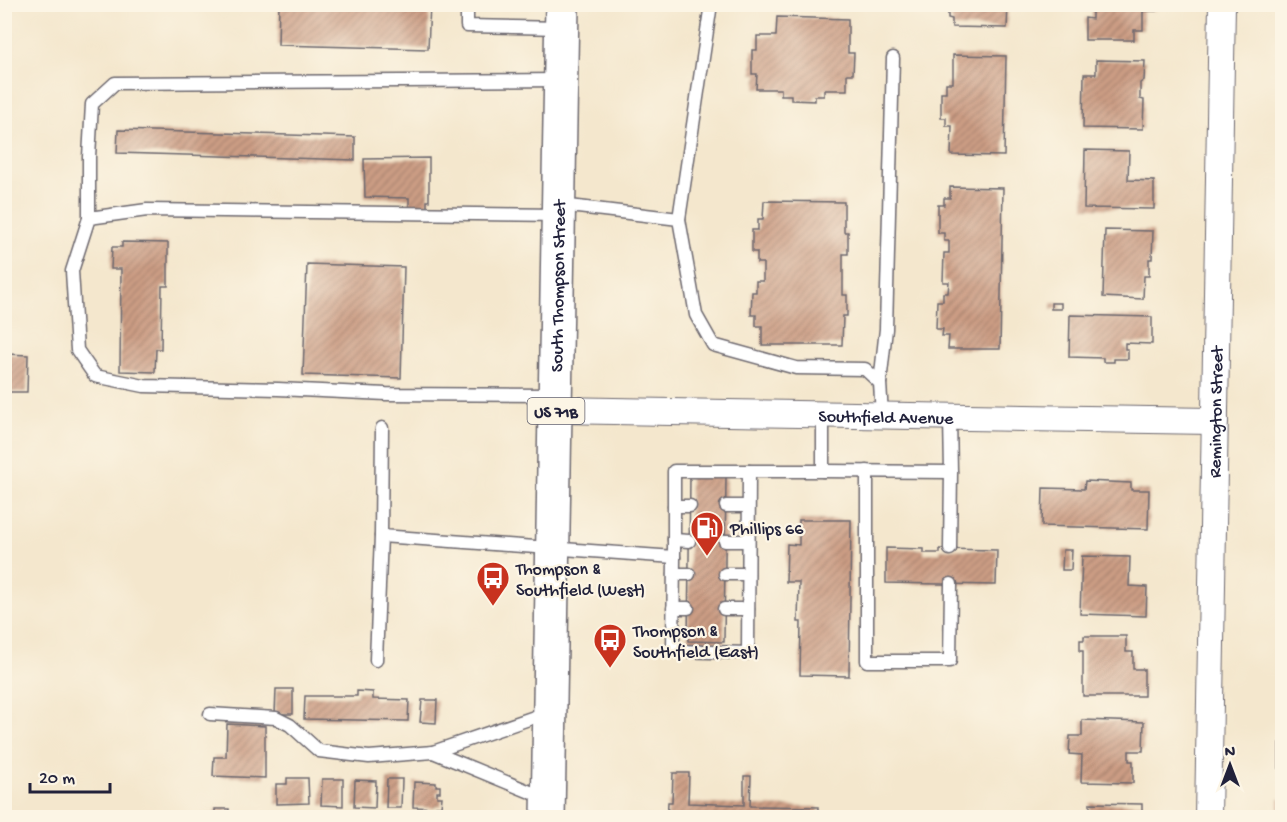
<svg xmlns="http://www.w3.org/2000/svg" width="1287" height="822" viewBox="0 0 1287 822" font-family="'Gochi Hand',sans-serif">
<defs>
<pattern id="building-hatch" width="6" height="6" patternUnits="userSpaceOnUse" patternTransform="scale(1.5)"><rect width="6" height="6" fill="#cc9d84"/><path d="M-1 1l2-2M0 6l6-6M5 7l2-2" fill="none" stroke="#a5806d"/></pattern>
</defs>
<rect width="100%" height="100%" fill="#fcf5e5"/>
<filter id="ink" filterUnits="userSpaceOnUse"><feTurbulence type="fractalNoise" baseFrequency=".0167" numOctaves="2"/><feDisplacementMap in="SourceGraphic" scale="12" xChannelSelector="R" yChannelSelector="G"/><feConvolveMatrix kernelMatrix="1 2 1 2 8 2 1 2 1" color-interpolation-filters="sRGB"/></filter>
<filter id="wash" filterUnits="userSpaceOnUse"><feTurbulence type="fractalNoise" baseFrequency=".008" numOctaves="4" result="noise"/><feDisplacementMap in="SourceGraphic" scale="24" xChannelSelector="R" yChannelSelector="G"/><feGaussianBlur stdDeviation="1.35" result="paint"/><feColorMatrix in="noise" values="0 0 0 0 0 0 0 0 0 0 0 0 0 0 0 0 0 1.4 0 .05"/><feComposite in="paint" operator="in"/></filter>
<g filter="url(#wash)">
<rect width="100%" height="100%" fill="#f4e7cd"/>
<g id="blocks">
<g fill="url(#building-hatch)">
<path d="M279,4H430L428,49L278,45Z"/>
<path d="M948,4H1008L1007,28L952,27V19L948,18Z"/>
<path d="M1092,4H1156V11H1143V30H1134V40H1085V18L1092,19Z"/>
<path d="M777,17L848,19V53H854L853,74H847V90H824V96H815V101L791,100V95H781V89H756L757,74H752V50H757V36H776Z"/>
<path d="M953,55L1006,56L1004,156L951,155L952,126H946V118H941V92H946V83H953Z"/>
<path d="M1096,60L1145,61L1144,80L1140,83V99L1144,100L1143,129L1083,128L1084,74H1096Z"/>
<path d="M118,130L355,137V160L117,153Z"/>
<path d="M1085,150L1129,151L1128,180L1154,181V209L1084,208Z"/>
<path d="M429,158V201H427V211H409V198L365,197L364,159Z"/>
<path d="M950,187L1003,188L1000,349H948L949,336H942L943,329H936L937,301H943V293H948L949,282H943L944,253H949V241H944V233H938V205H944V198H950Z"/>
<path d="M764,201L844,202V232H848V254H843V295H847V316H843L842,345H762V326H756V315H751L752,292H756V281H763V263H757V252H752V230H758V219H763Z"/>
<path d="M1105,230L1153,231L1152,259H1149V276H1144L1143,299L1103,297Z"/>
<path d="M122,242L168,243V286H162L161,349H156L155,372L120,371L121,269H111L112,247H122Z"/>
<path d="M307,264L404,267L401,378L303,375Z"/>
<path d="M4,277H8L6,319H4Z"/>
<rect x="1051" y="303" width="10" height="6"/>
<path d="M1070,315L1152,317V344L1125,343V349H1128V359H1114V362H1103V358L1069,357Z"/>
<path d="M4,347H7V354L28,355L27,392H4Z"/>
<path d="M690,476L726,477L724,642L688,641Z"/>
<path d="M1085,481L1131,483V490H1149L1148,529L1042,526L1043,488L1084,489Z"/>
<path d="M799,520H851L849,676L800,675L801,622H798L799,582H786L787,544L799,545Z"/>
<path d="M886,548L924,549V553H940V549L997,550L996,585L886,583Z"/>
<path d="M1063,550H1072L1071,570H1062Z"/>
<path d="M1082,556L1130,557L1129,586L1147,587L1146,616L1080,614Z"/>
<path d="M1084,636H1126V652H1133V669H1144V696H1083V651H1080V640H1084Z"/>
<path d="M276,689H293V714H275Z"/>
<path d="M357,691L373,692V699L409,700L408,721L304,719L305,696H357Z"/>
<path d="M422,700H437L436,723L420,722Z"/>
<path d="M1082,720L1144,722L1143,751H1129V761H1133V783L1081,782L1082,755L1069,754L1070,736H1082Z"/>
<path d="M227,724L265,726V778L213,776L214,757H226Z"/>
<rect x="1279" y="743" width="3" height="28"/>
<path d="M673,773H689L688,803L744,805V776H751L750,806L818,807V818H667L668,802H672Z"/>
<path d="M287,778H308L309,803L276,804V784H287Z"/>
<path d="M322,779H343V806L321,805Z"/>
<path d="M387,779H402L401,808H386Z"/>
<path d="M355,780L376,781L375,808L354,807Z"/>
<path d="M414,782L436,783V786H440V792H437V797H442L441,806H436V808L413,807Z"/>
<path d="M1279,799H1282V818H1277V813H1279Z"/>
<path d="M1090,803L1142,804V818H1090Z"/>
<rect x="215" y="809" width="14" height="9"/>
</g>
</g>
</g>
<g filter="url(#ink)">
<use href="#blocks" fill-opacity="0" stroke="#6c676e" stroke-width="1.5"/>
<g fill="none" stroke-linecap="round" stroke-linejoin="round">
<g stroke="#6c676e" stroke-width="15">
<g id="service">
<path d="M467,4V26L561,28"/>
<path d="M561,205L679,219L696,315L713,345L796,368L865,369L880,383L882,415"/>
<path d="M89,218V157L92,104L115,83L559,80"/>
<path d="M679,219L711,4"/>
<path d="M880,383L886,329L893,58"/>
<path d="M555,395L386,394L278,389L144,386L95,376L77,350L72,271L89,218L147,210L557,215"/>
<path d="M382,428L381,536L674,557V471H823V415"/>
<path d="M823,471L951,472L950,418"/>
<path d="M867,471V661H950L951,584"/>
<path d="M674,506H690"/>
<path d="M726,506H748"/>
<path d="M674,540L689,541"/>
<path d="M725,541H748"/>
<path d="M950,549L951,472"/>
<path d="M674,557L673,651L748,653L749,471"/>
<path d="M674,574H689"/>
<path d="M725,574H748"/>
<path d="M673,608H688"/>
<path d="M724,609H748"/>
<path d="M376,660L381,536"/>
<path d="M210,714L276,718L290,725L319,751L369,757L433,752"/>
<path d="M545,798L433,752L549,712"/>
</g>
</g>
<g stroke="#6c676e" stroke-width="28">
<g id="minor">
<path id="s1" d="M556,410C775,414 995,419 1215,421"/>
<path id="s2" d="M1208,818L1222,4"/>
</g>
</g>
<g stroke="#6c676e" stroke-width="36">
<g id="trunk">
<path id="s3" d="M548,818L562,4"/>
</g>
</g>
<use href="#service" stroke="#fff" stroke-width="12"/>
<use href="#minor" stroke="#fff" stroke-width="26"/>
<use href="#trunk" stroke="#fff" stroke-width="33"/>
</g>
</g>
<defs>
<g id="fuel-pin" transform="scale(1.725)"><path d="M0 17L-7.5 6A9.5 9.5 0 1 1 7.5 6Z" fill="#c8321e" stroke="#fcf5e5"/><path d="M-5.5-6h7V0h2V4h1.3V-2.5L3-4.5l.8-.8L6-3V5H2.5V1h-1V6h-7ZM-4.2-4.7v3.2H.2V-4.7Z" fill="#fff"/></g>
<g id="bus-pin" transform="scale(1.725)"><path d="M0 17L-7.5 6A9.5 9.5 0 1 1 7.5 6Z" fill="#c8321e" stroke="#fcf5e5"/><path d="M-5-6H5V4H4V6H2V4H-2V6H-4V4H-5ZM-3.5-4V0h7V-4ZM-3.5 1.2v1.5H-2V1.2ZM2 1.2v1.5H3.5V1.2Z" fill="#fff"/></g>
</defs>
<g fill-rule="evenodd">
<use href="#fuel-pin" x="707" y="528"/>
<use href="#bus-pin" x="493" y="578"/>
<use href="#bus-pin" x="610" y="640"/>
</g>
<g text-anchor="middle" stroke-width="4.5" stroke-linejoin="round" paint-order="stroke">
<rect fill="#fcf5e5" stroke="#63616e" stroke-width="1.5" x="527.5" y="398" width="57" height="26" rx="4.5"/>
<g font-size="16" font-weight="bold" fill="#22223b">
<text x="556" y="417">US 71B</text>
</g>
<g font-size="18" fill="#22223b" stroke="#fcf5e5">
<text dy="6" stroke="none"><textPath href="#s3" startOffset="532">South Thompson Street</textPath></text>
<text dy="6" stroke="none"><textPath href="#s2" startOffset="406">Remington Street</textPath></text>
<text dy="6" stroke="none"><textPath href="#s1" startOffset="330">Southfield Avenue</textPath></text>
</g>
<g font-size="18" fill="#22223b" stroke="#fcf5e5" text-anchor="start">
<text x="730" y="534">Phillips 66</text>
<text x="516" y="574">Thompson &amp;<tspan x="516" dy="21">Southfield (West)</tspan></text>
<text x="633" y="636">Thompson &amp;<tspan x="633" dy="21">Southfield (East)</tspan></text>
</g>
</g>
<rect width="1287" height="822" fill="none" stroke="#fcf5e5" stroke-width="24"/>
<g transform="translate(1230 765)" stroke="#fcf5e5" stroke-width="4.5" paint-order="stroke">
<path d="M0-4.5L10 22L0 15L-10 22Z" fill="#22223b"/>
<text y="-9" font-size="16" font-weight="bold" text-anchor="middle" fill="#22223b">N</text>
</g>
<path d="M30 783v9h80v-9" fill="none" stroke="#22223b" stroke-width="3"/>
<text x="39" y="783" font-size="18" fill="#22223b" stroke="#fcf5e5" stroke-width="4.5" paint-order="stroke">20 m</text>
</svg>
